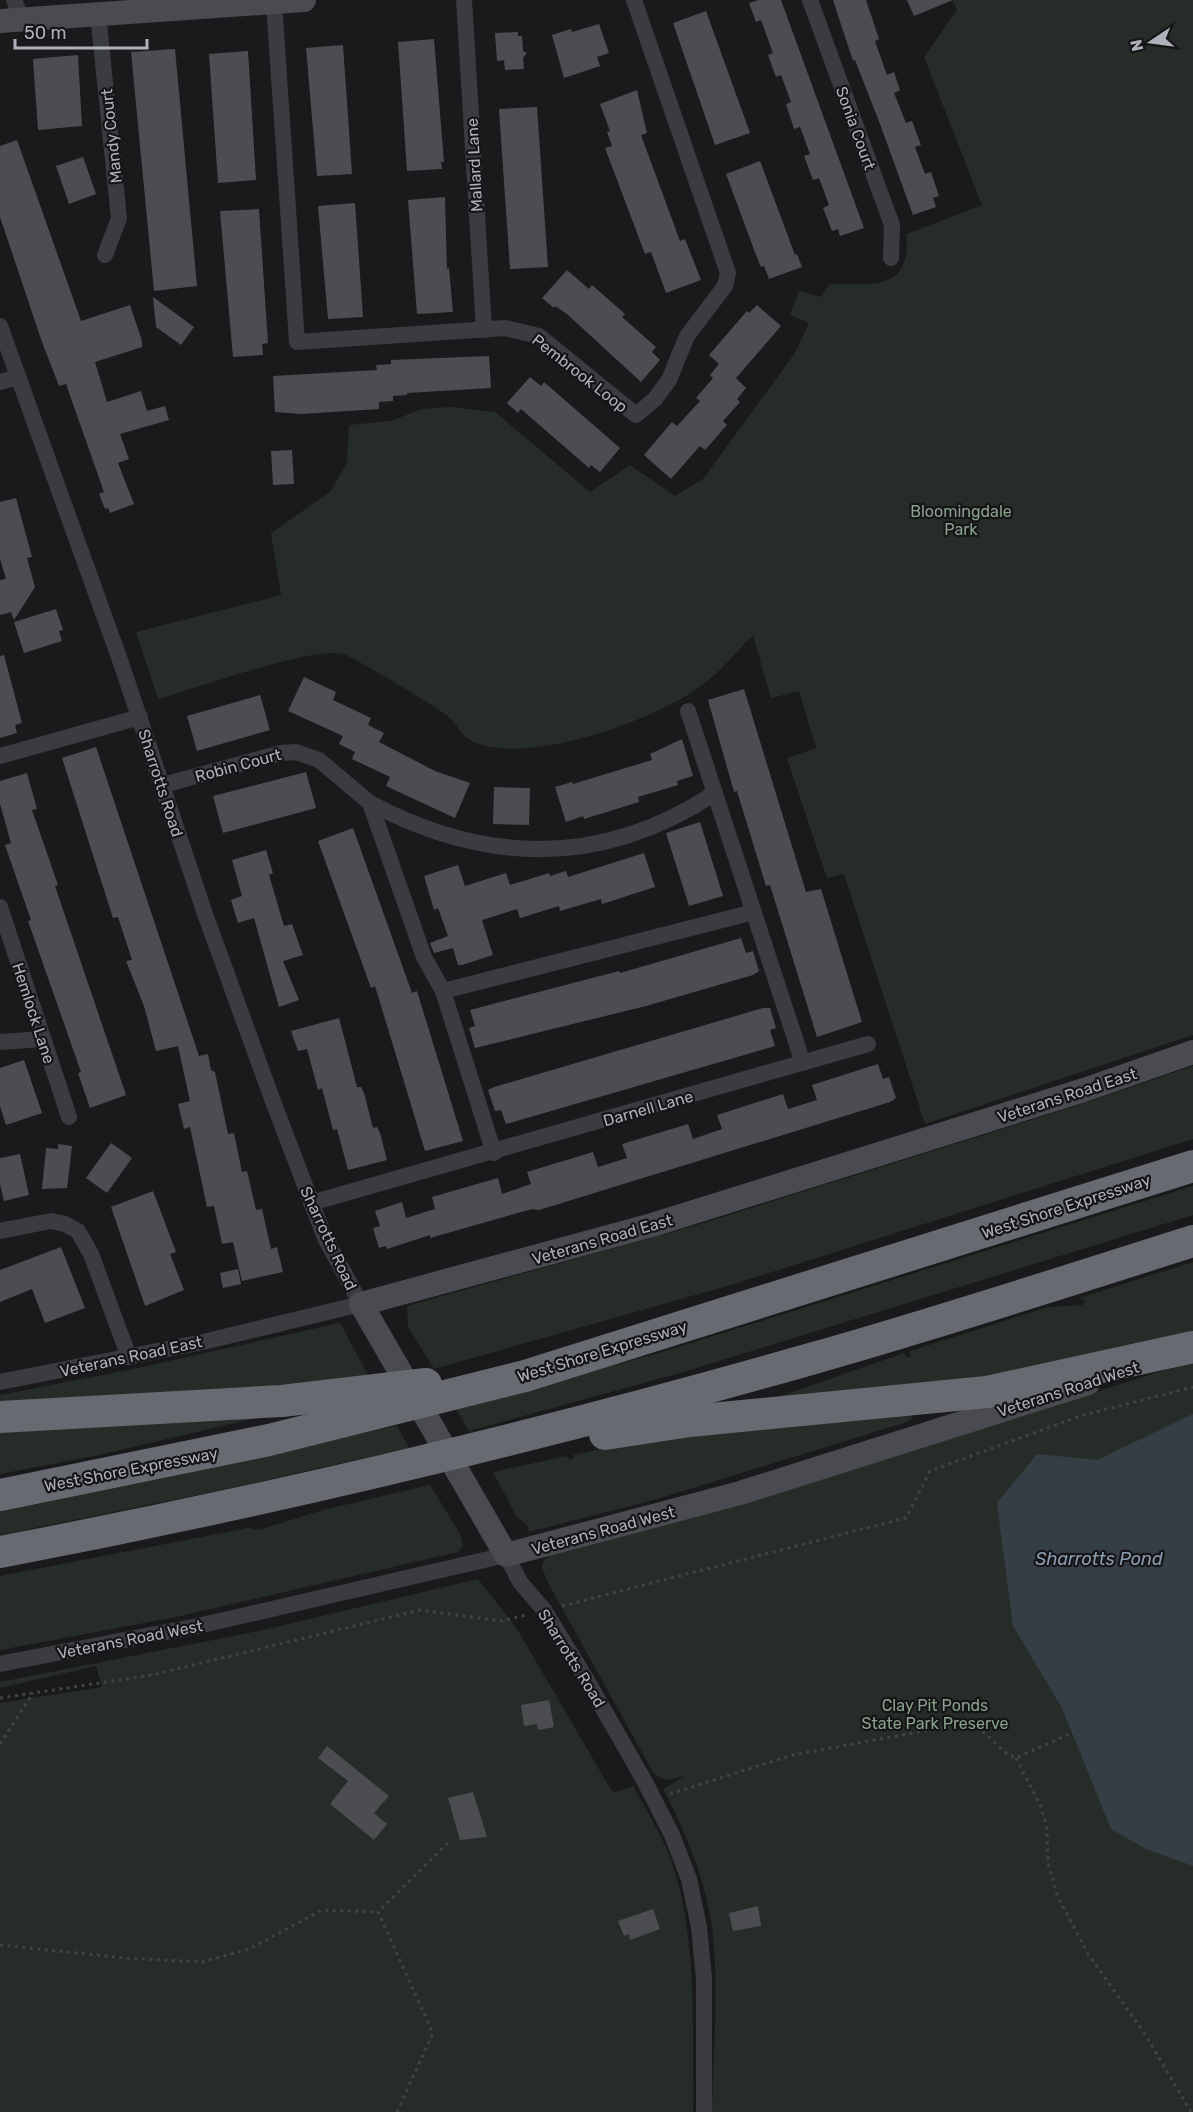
<svg xmlns="http://www.w3.org/2000/svg" width="1193" height="2112" viewBox="0 0 1193 2112" font-family="Rubik,sans-serif">
<rect width="100%" height="100%" fill="#1a1a1c"/>
<g fill="#262d28">
<path d="M953,0H1193V1035L925,1124L844,874L827,878L787,758L816,748L799,691L771,698L753,635C737,651 722,670 705,683C660,719 523,769 470,740C461,735 456,723 448,716C442,710 350,655 343,654C312,646 195,689 158,699L136,632L281,595L271,533L330,492L347,463L349,425L391,421L422,409L451,407L495,412L590,492L630,465L675,496L703,479L795,353L809,323L790,315L799,291L821,297L830,284C874,284 910,292 907,234L982,205L924,57L957,10Z"/>
<path d="M1193,1066V1139L734,1284L434,1369L408,1327L407,1306L697,1225L1079,1105Z"/>
<path d="M1193,1186V1215L680,1373L469,1431L455,1407L659,1353Z"/>
<path d="M1193,1262V1333L1051,1370L772,1399L904,1353L907,1358L911,1356L910,1351L1048,1307L1082,1305L1086,1301L1079,1298Z"/>
<path d="M340,1323L370,1379L0,1408V1395L133,1369Z"/>
<path d="M1193,1361V2112H712C713,2051 721,1968 709,1909C700,1867 683,1826 663,1789L685,1776L666,1780L654,1774L547,1581L542,1567L544,1560L551,1555L911,1451Z"/>
<path d="M911,1415L912,1419L904,1423L654,1500L529,1532L527,1525L517,1517L493,1472L567,1456L569,1460L574,1458L573,1455L639,1441Z"/>
<path d="M264,1416L99,1455L0,1474V1425Z"/>
<path d="M397,1426L409,1448L217,1491L0,1535V1508Z"/>
<path d="M430,1485L460,1534L463,1546L458,1552L176,1617L0,1650V1576L248,1528L259,1530L323,1510Z"/>
<path d="M478,1579L517,1629L613,1793L633,1786C643,1804 653,1821 662,1839C700,1918 692,2026 693,2112H0V1703L102,1687L96,1666L0,1688V1682L263,1630Z"/>
</g>
<path fill="#363e45" d="M1193,1414V1866L1146,1849L1111,1829L1062,1708L1013,1626L997,1503L1037,1454L1097,1460Z"/>
<g fill="#4c4d51">
<path d="M758,0H781L864,228L840,236L838,229L832,231L823,208L829,205L819,178L813,180L804,156L810,154L800,127L794,129L786,104L791,102L781,75L776,77L768,55L773,53L761,20L756,22L749,3Z"/>
<path d="M833,0H866L879,39L875,41L887,75L894,72L900,90L894,93L906,123L912,121L921,145L915,147L925,174L931,172L939,196L933,198L936,207L913,215L880,124L855,60L853,61Z"/>
<path d="M907,0H953L914,16Z"/>
<path d="M706,11L750,133L715,145L673,23Z"/>
<path d="M599,24L609,53L597,57L600,66L564,78L552,35L571,29L572,32Z"/>
<path d="M518,32V36H522L523,51L527,53L523,58L524,69L505,70L504,60L497,61L495,33Z"/>
<path d="M434,39L444,162H441L442,169L407,171L398,42Z"/>
<path d="M343,45L352,174L317,176L306,48Z"/>
<path d="M175,49L197,286L154,291L131,52Z"/>
<path d="M248,51L256,180L218,183L209,54Z"/>
<path d="M78,55L82,126L38,130L33,59Z"/>
<path d="M637,90L647,133L641,135L680,241L685,239L701,280L666,293L651,252L645,254L605,148L612,146L607,132L610,131L600,104Z"/>
<path d="M537,107L548,267L510,269L499,109Z"/>
<path d="M17,140L81,321L130,305L142,341V347L95,362L107,402L141,391L147,411L165,406L169,420L120,434L129,459L118,463L134,504L110,513L108,508L105,509L99,494L104,492L66,384L59,386L42,342L0,217V146Z"/>
<path d="M83,157L96,194L69,204L56,166Z"/>
<path d="M760,161L795,255L797,254L802,267L769,279L764,266L761,267L756,255L726,174Z"/>
<path d="M445,197L447,269L449,268L453,312L417,314L408,200Z"/>
<path d="M355,203L363,317L328,319L318,206Z"/>
<path d="M259,209L268,343L262,344L263,355L233,357L220,211Z"/>
<path d="M567,270L589,289L592,285L625,314L622,317L656,347L652,352L660,360L641,382L567,314L555,306L554,308L542,298Z"/>
<path d="M153,297L194,327L181,345L156,327Z"/>
<path d="M757,305L781,326L736,378L746,388L737,399L740,402L723,421L727,425L705,450L700,446L671,479L644,455L672,422L677,426L700,401L696,398L713,378L710,375L719,364L709,355L747,311L749,313Z"/>
<path d="M489,356L491,388L407,393V395L393,396V401L379,402V409L302,414L275,412L273,376L377,370L376,365L391,364V360Z"/>
<path d="M530,377L541,386L544,382L620,448L600,472L591,465L589,468L521,409L518,413L507,403Z"/>
<path d="M292,450L294,484L273,485L271,451Z"/>
<path d="M16,498L32,557L27,558L35,587L14,620L11,612L0,615V580L6,579L0,559V502Z"/>
<path d="M56,609L63,630L59,631L62,641L24,653L14,622Z"/>
<path d="M4,655L22,723L15,725L17,733L0,738V656Z"/>
<path d="M304,677L336,692L333,700L371,718L368,725L384,733L379,742L435,771L470,783L455,818L386,786L390,777L352,759L355,752L339,744L343,736L288,711Z"/>
<path d="M744,689L806,892L821,889L862,1022L817,1037L770,885L766,886L737,791L734,792L708,700Z"/>
<path d="M260,695L270,730L197,751L187,716Z"/>
<path d="M682,739L693,776L677,781L678,785L638,797L639,802L584,819L583,816L566,822L555,787L572,782L573,784L652,760L650,754Z"/>
<path d="M96,747L199,1056L208,1054L211,1070L215,1072L228,1134L234,1133L242,1172L247,1171L256,1210L262,1209L271,1249L277,1247L283,1272L242,1281L233,1242L222,1244L214,1206L207,1207L190,1127L184,1129L178,1104L190,1101L178,1046L156,1051L144,1006L126,961L132,960L118,917L113,918L62,758Z"/>
<path d="M306,772L316,808L223,833L213,796Z"/>
<path d="M27,773L37,809L32,810L58,885L55,886L126,1095L90,1108L78,1073L81,1072L28,921L31,920L5,845L11,843L0,804V781Z"/>
<path d="M494,787L530,788L529,825L493,824Z"/>
<path d="M700,822L723,896L689,906L666,833Z"/>
<path d="M353,828L412,993L417,991L463,1141L425,1151L375,986L371,988L318,841Z"/>
<path d="M266,850L273,873L269,875L284,926L292,924L303,955L283,961L299,1000L279,1007L254,918L238,923L231,900L242,896L232,860Z"/>
<path d="M644,853L655,887L602,904L601,899L560,911L559,906L520,918L517,909L482,920L493,955L462,965H458L453,948L434,953L430,943L448,936L438,908L434,910L424,876L458,865L465,886L506,873L510,885L549,873L550,876L566,871L568,877Z"/>
<path d="M741,938L746,953L753,951L759,971L753,975L646,1006L475,1048L469,1028L475,1026L470,1010L619,971L620,973Z"/>
<path d="M763,1008H770L776,1028L770,1030L775,1046L506,1124L501,1110L495,1111L488,1090L494,1087Z"/>
<path d="M339,1018L357,1087H361L364,1093L373,1128L377,1127L380,1133L387,1160L348,1170L337,1129L333,1130L322,1088L318,1090L307,1049L298,1051L291,1031Z"/>
<path d="M24,1060L42,1113L6,1125L0,1106V1068Z"/>
<path d="M878,1064L883,1079L889,1077L896,1098L890,1102L539,1210L532,1209L430,1238V1235L387,1249L386,1246L379,1248L373,1228L380,1226L375,1211L402,1202L406,1218L435,1209L432,1197L498,1178L502,1194L531,1184L527,1172L593,1152L598,1167L627,1158L622,1144L688,1124L693,1139L722,1129L717,1115L783,1094L788,1109L817,1100L812,1085Z"/>
<path d="M111,1143L132,1158L107,1193L86,1178Z"/>
<path d="M58,1144L72,1146L67,1188L42,1189L46,1148L58,1149Z"/>
<path d="M20,1154L29,1195L4,1201L0,1184V1158Z"/>
<path d="M153,1191L176,1252L170,1254L184,1290L145,1306L111,1207Z"/>
<path d="M61,1247L85,1308L45,1323L32,1289L0,1302V1270Z"/>
<path d="M238,1269L241,1284L223,1288L220,1273Z"/>
<path d="M549,1700L554,1727L538,1730L537,1724L524,1726L521,1705Z"/>
<path d="M327,1746L389,1796L374,1813L387,1824L374,1840L330,1804L348,1781L318,1758Z"/>
<path d="M473,1792L487,1837L460,1840L448,1798Z"/>
<path d="M758,1906L761,1926L733,1931L729,1913Z"/>
<path d="M653,1909L660,1929L630,1940L629,1934L624,1936L618,1921Z"/>
</g>
<g fill="none" stroke-linecap="round" stroke-linejoin="round">
<g stroke="#424347" stroke-width="3" stroke-dasharray="3 4.5" stroke-linecap="butt">
<path d="M562,1606L906,1518L930,1471L1080,1416L1193,1387"/>
<path d="M0,1698L152,1675L420,1610L501,1621L526,1615"/>
<path d="M0,1744L33,1693"/>
<path d="M1016,1758L1041,1807L1047,1829L1048,1862L1057,1895L1088,1954L1145,2034L1191,2112"/>
<path d="M670,1794L793,1755L957,1725C991,1725 991,1748 1016,1758L1074,1732"/>
<path d="M0,1945L125,1958L202,1962L249,1949L322,1910L378,1912"/>
<path d="M397,2112L433,2033L378,1912L450,1841"/>
</g>
<g stroke="#3b3c40" stroke-width="16">
<path d="M14,0L22,19"/>
<path d="M464,0L484,330"/>
<path d="M810,0L892,225L891,258"/>
<path d="M274,2L297,342L505,328L539,336L636,415L655,399L669,380L687,336L725,286L728,273L634,0"/>
<path d="M98,14L119,218L105,255"/>
<path d="M0,326L121,663L204,911L271,1096L325,1238L361,1304L203,1342L0,1382"/>
<path d="M0,382L18,377"/>
<path d="M688,711L803,1063"/>
<path d="M0,756L140,717"/>
<path d="M163,785L281,753L296,752L319,760L370,803L424,957L443,991L494,1153"/>
<path d="M370,803C487,865 603,867 715,793"/>
<path d="M0,907L69,1117"/>
<path d="M443,991L754,912"/>
<path d="M0,1042L42,1039"/>
<path d="M311,1203L868,1044"/>
<path d="M0,1231L51,1221L65,1224L78,1231L91,1254L129,1357"/>
<path d="M0,1664L198,1626L506,1555L520,1582L544,1610L585,1677L645,1782L672,1835L689,1879L699,1927L704,1979V2112"/>
</g>
<g stroke="#4a4b50" stroke-width="24">
<path d="M0,21L304,0"/>
<path d="M1088,1383L740,1493L506,1555L361,1304L652,1225L1084,1090L1193,1052"/>
</g>
<g stroke="#686a71" stroke-width="32">
<path d="M0,1417L282,1401L426,1384"/>
<path d="M605,1434L690,1421L987,1392L1193,1347"/>
<path d="M0,1495L269,1440L525,1376L1193,1166"/>
<path d="M0,1552C274,1500 545,1435 814,1358C941,1322 1067,1281 1193,1241"/>
</g>
</g>
<g text-anchor="middle" stroke-width="4.5" stroke-linejoin="round" paint-order="stroke">
<g font-size="16" fill="#aeb1ba" stroke="#151517">
<text transform="translate(856 128) rotate(70)" y="6">Sonia Court</text>
<text transform="translate(111 136) rotate(-96)" y="6">Mandy Court</text>
<text transform="translate(474 165) rotate(-93)" y="6">Mallard Lane</text>
<text transform="translate(580 373) rotate(38)" y="6">Pembrook Loop</text>
<text transform="translate(238 765) rotate(-15)" y="6">Robin Court</text>
<text transform="translate(161 783) rotate(72)" y="6">Sharrotts Road</text>
<text transform="translate(34 1013) rotate(72)" y="6">Hemlock Lane</text>
<text transform="translate(1067 1095) rotate(-18)" y="6">Veterans Road East</text>
<text transform="translate(648 1108) rotate(-16)" y="6">Darnell Lane</text>
<text transform="translate(1066 1206) rotate(-18)" y="6">West Shore Expressway</text>
<text transform="translate(329 1238) rotate(65)" y="6">Sharrotts Road</text>
<text transform="translate(602 1239) rotate(-16)" y="6">Veterans Road East</text>
<text transform="translate(602 1351) rotate(-17)" y="6">West Shore Expressway</text>
<text transform="translate(131 1356) rotate(-12)" y="6">Veterans Road East</text>
<text transform="translate(1068 1389) rotate(-18)" y="6">Veterans Road West</text>
<text transform="translate(131 1469) rotate(-11)" y="6">West Shore Expressway</text>
<text transform="translate(603 1530) rotate(-15)" y="6">Veterans Road West</text>
<text transform="translate(130 1639) rotate(-11)" y="6">Veterans Road West</text>
<text transform="translate(572 1658) rotate(58)" y="6">Sharrotts Road</text>
</g>
<g font-size="16" fill="#88a28b" stroke="#151517">
<text x="961" y="517">Bloomingdale<tspan x="961" dy="18">Park</tspan></text>
<text x="935" y="1711">Clay Pit Ponds<tspan x="935" dy="18">State Park Preserve</tspan></text>
</g>
<g font-size="18" font-style="italic" fill="#8a9cb0" stroke="#151517">
<text x="1099" y="1565">Sharrotts Pond</text>
</g>
</g>
<g transform="translate(1151 42) rotate(257)" stroke="#151517" stroke-width="4.5" paint-order="stroke">
<path d="M0-4.5L10 22L0 15L-10 22Z" fill="#aeb1ba"/>
<text y="-9" font-size="16" font-weight="bold" text-anchor="middle" fill="#aeb1ba">N</text>
</g>
<path d="M15 39v9h132v-9" fill="none" stroke="#aeb1ba" stroke-width="3"/>
<text x="24" y="39" font-size="18" fill="#aeb1ba" stroke="#151517" stroke-width="4.5" paint-order="stroke">50 m</text>
</svg>
